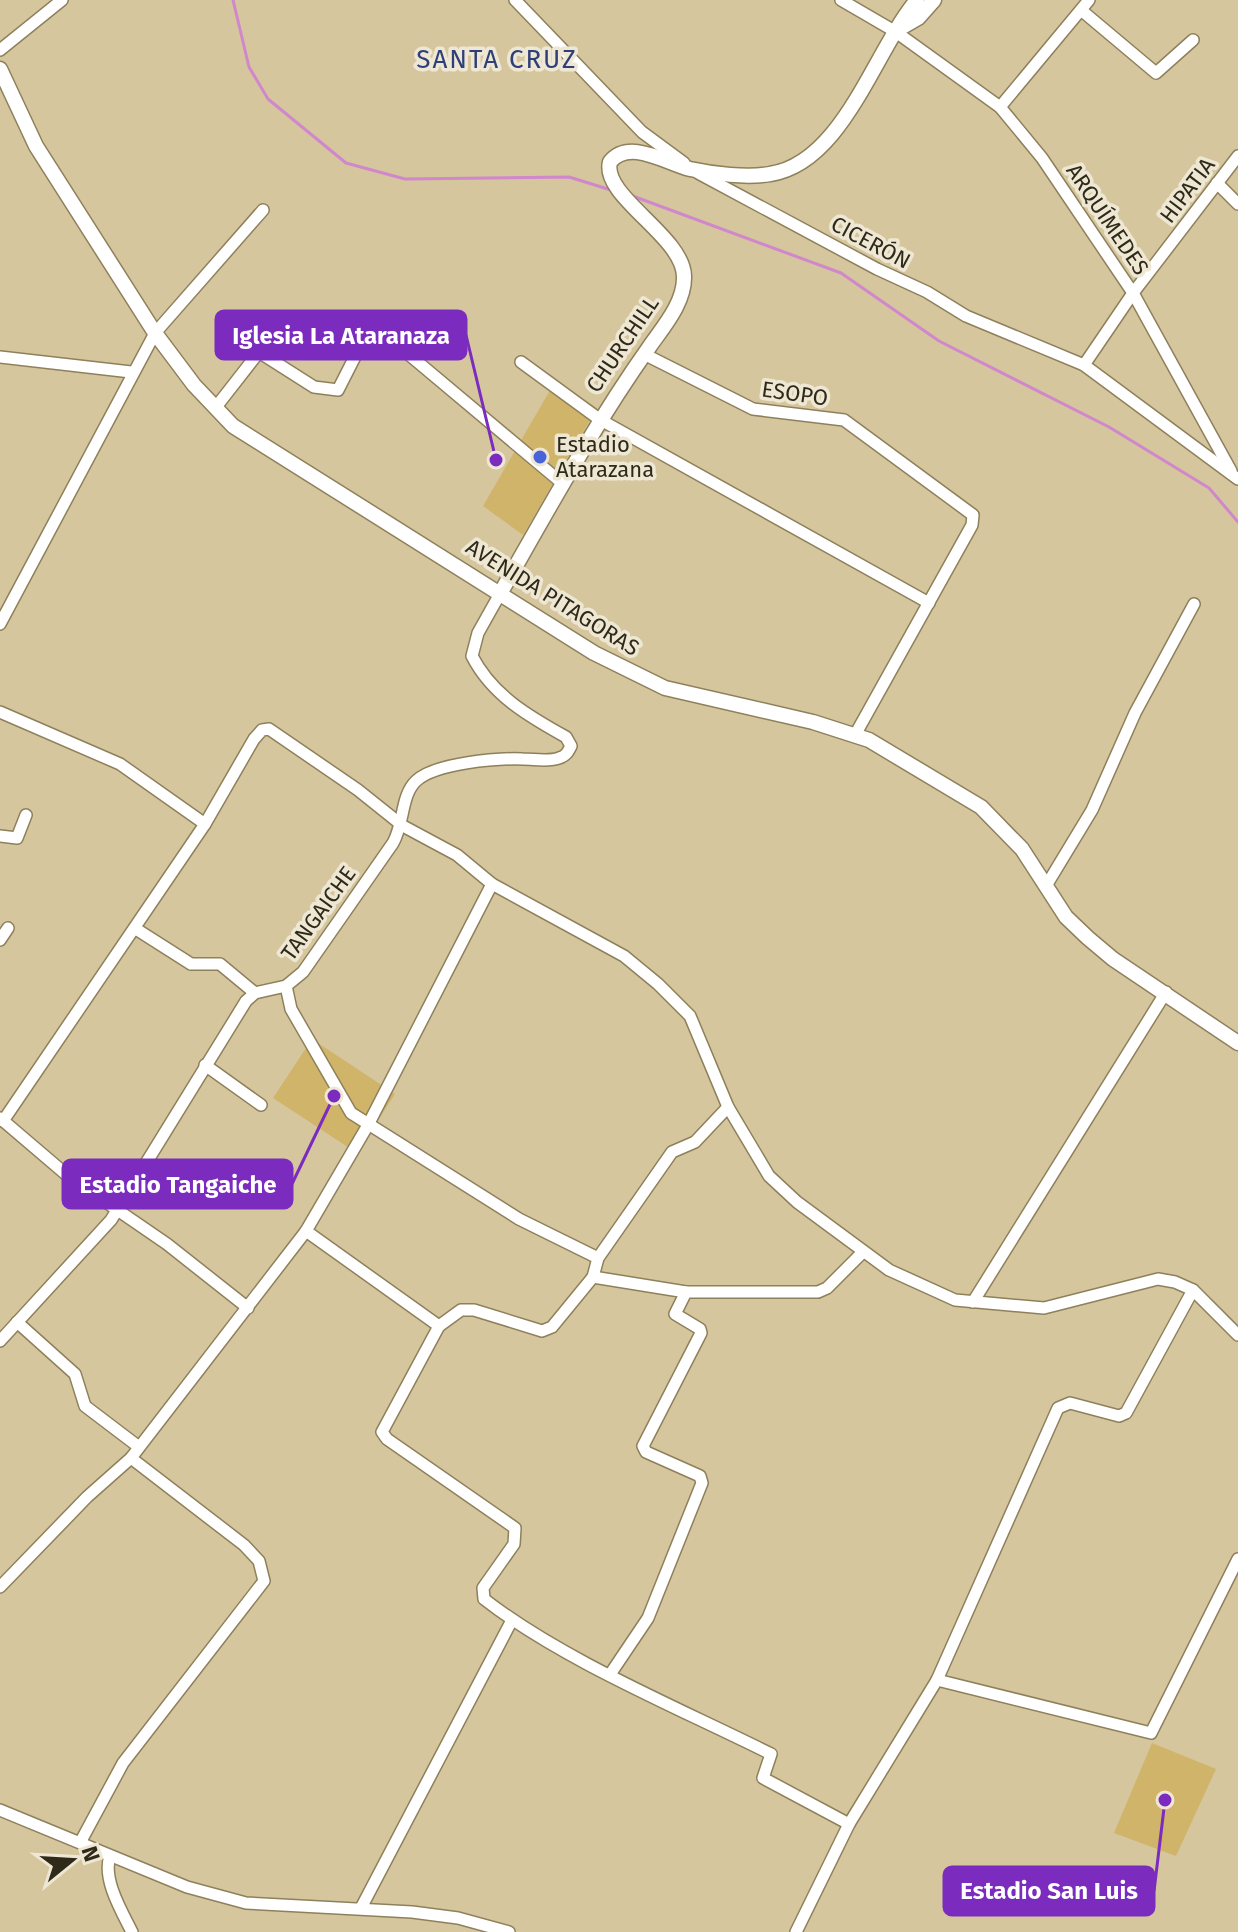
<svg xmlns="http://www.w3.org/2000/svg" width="1238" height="1932" viewBox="0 0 1238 1932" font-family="'Fira Sans',sans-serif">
<rect width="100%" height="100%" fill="#d5c69e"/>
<g fill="#d0b46a">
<path d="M556,380L597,408L523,535L483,506Z"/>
<path d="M312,1039L395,1094L357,1153L273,1098Z"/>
<path d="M1152,1743L1216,1769L1176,1856L1114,1833Z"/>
</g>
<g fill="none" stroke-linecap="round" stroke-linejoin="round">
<g stroke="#d187cc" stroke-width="3">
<path d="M233,0L249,67L268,99L346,163L405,179L569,177L611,190"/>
<path d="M630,195L841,273L939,341L1109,427L1209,488L1238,522"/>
</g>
<g stroke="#8e805b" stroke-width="14">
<g id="minor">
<path d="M515,0L642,132L684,163"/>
<path d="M841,0L896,32L1000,107L1042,158L1133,293L1231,471"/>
<path d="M1081,10L1156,73L1193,40"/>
<path d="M0,50L62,0"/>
<path d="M1000,107L1089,0"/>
<path d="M698,173L877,269L927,292L966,316L1084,365L1238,479"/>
<path d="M1217,183L1238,204"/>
<path d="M644,354L753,409L844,420L973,515L972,525L855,735"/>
<path d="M0,357L131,372"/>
<path d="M521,362L599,419L929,603"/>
<path d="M1084,365L1133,293L1238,156"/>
<path d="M216,407L259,352L314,387L338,390L368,331L376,327L562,483"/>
<path d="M0,624L155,333L263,210"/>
<path d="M0,712L120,764L205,824"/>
<path d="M0,836L17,838L26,815"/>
<path d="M1046,886L1092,810L1135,713L1194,604"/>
<path d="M136,929L191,964H220L255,993"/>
<path d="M0,940L8,928"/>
<path d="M286,986L291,1009L351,1113L519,1219L598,1258L593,1277"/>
<path d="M205,1065L261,1105"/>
<path d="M0,1118L68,1176L167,1244L248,1308"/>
<path d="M3,1121L205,824L254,739L262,730L269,729L358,790L403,826L457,855L492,884L624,956L658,984L690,1016L728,1107L769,1176L797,1202L889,1270L955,1300L1044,1308L1158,1279L1175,1282L1193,1290L1126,1413L1119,1416L1070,1403L1058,1408L937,1680L849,1824L796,1932"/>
<path d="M306,1231L439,1326"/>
<path d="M598,1258L672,1152L695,1142L728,1107"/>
<path d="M1193,1290L1238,1335"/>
<path d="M973,1302L1166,992"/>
<path d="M17,1322L75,1374L85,1406L139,1447"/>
<path d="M0,1341L111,1220L246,1001L255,993L286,986L303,972L393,843C404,824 401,795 416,781C435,763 497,758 523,759C534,759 549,762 559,758C566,756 568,752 571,746L566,737C528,716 492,695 472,656L478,633L501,592"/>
<path d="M0,1587L87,1497L131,1458"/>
<path d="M611,1673L648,1618L702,1483L700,1476L646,1452L643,1446L701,1333L700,1329L675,1314L686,1292"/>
<path d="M937,1680L1151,1733L1238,1559"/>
<path d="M0,1810L187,1887L246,1903L412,1912L458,1918L509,1932"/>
<path d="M849,1824L763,1778L771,1754C681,1709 562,1660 484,1599L483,1588L514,1544L515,1528L387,1439L382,1432L439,1326L461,1310H474L542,1331L552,1327L593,1277L686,1292H818L827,1288L863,1252"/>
<path d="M81,1841L123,1763L264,1581L259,1561L244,1545L131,1458L306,1231L368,1125L492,884"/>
<path d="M110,1856C102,1879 122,1912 132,1932"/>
<path d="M361,1908L512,1620"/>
</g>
</g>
<g stroke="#8e805b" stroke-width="17">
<g id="major">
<path d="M899,29L918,18L934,0"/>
<path d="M0,69L36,146L155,333L194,385L233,426L594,653L665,688L813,722L869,740L981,807L1022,849L1066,917L1088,938L1113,959L1238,1043"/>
<path d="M501,592C549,508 594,425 650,346C664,326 685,302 684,276C683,236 601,196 610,162C629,138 666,163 690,169C713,174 747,178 770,174C843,163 874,51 917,0"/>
</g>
</g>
<use href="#minor" stroke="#fff" stroke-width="11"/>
<use href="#major" stroke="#fff" stroke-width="14"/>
</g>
<circle fill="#4864d8" stroke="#eee7d3" stroke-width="3" cx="540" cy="457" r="8"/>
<g text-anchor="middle" stroke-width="7" stroke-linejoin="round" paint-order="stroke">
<g font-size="22" fill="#2e2919" stroke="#eee7d3">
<text transform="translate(1187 190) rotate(-53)" y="8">HIPATIA</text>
<text transform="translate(1108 219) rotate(56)" y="8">ARQUÍMEDES</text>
<text transform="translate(871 242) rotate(28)" y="8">CICERÓN</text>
<text transform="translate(622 344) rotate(-56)" y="8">CHURCHILL</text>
<text transform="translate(795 393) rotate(8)" y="8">ESOPO</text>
<text transform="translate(553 597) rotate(32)" y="8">AVENIDA PITAGORAS</text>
<text transform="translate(318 913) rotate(-54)" y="8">TANGAICHE</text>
</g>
<g font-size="22" fill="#2e2919" stroke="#eee7d3" text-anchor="start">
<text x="556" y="452">Estadio<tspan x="556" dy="25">Atarazana</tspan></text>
</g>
<g font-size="26" letter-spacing="2" fill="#2f4079" stroke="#eee7d3">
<text x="497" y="68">SANTA CRUZ</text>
</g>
</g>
<path fill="none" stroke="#7b2cbf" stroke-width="3" d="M496 460L466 335M334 1096L292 1184M1165 1800L1154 1891"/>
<g fill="#7b2cbf" stroke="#eee7d3" stroke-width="3">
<circle cx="496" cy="460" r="8"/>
<circle cx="334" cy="1096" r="8"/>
<circle cx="1165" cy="1800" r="8"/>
</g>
<g fill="#7b2cbf" stroke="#7b2cbf" stroke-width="3">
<rect x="216" y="311" width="250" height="48" rx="8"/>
<rect x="63" y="1160" width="229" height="48" rx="8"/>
<rect x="944" y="1867" width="210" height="48" rx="8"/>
</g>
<g font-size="24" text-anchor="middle" font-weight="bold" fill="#fff">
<text x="341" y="344">Iglesia La Ataranaza</text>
<text x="178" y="1193">Estadio Tangaiche</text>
<text x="1049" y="1899">Estadio San Luis</text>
</g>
<g transform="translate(72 1860) rotate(72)" stroke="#eee7d3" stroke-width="6" paint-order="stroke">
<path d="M0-6L14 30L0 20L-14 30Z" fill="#2e2919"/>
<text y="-12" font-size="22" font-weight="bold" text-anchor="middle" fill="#2e2919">N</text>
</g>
</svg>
